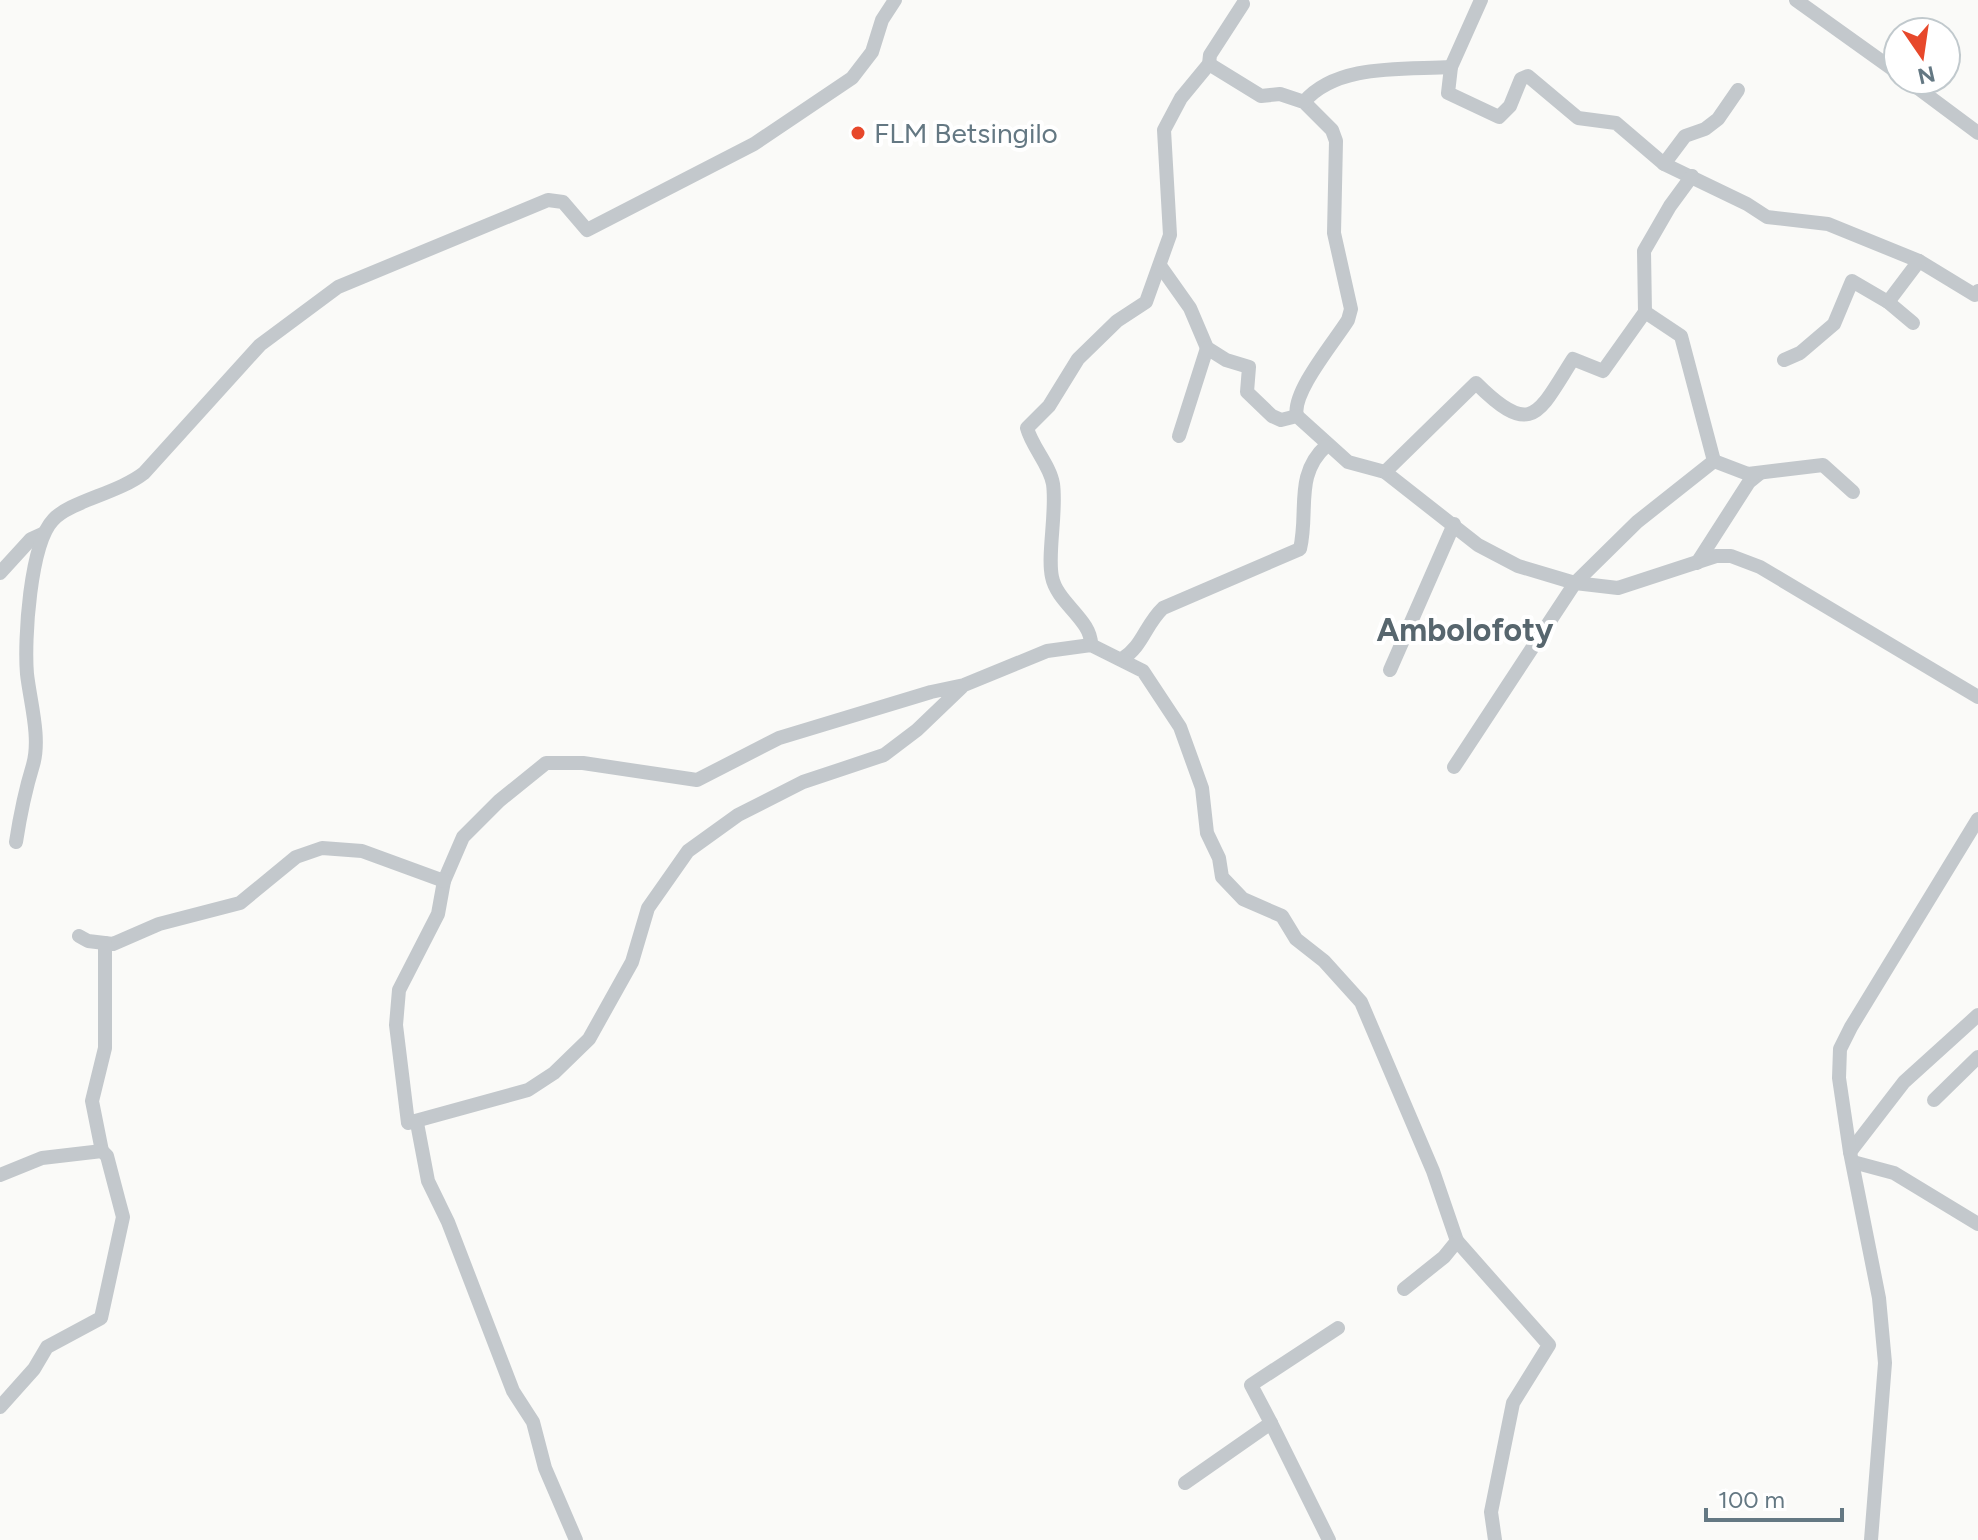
<svg xmlns="http://www.w3.org/2000/svg" width="1978" height="1540" viewBox="0 0 1978 1540" font-family="Figtree,sans-serif">
<rect width="100%" height="100%" fill="#fafaf8"/>
<g fill="none" stroke-linecap="round" stroke-linejoin="round">
<g stroke="#c3c8cc" stroke-width="14">
<path d="M1481,0L1451,67L1448,93L1499,117L1510,106L1521,79L1528,76L1578,118L1616,123L1664,164L1747,204L1767,217L1828,224L1919,261L1975,295L1978,291"/>
<path d="M1796,0L1898,73"/>
<path d="M1209,64L1261,96L1280,94L1304,102L1332,130L1336,141L1334,233L1351,309L1348,320C1335,341 1291,393 1297,416"/>
<path d="M1907,80L1978,133"/>
<path d="M1304,102C1337,63 1405,70 1451,67"/>
<path d="M1664,164L1685,136L1705,129L1718,119L1738,90"/>
<path d="M1161,267L1190,308L1207,348L1226,360L1249,367L1247,392L1272,416L1281,420L1297,416L1348,462L1385,472L1478,545L1518,566L1575,583L1618,588L1716,556H1731L1760,567L1978,697"/>
<path d="M1888,302L1919,261"/>
<path d="M1645,312L1681,336L1714,461"/>
<path d="M1784,360L1800,353L1834,324L1852,281L1888,302L1913,323"/>
<path d="M1179,436L1207,348"/>
<path d="M1385,472L1476,383C1532,439 1538,414 1573,359L1603,371L1645,312L1644,251L1670,206L1692,176"/>
<path d="M1697,563L1749,482L1760,473"/>
<path d="M0,573L31,539L42,534"/>
<path d="M1091,645C1092,620 1057,603 1052,577C1047,555 1057,512 1053,484C1050,465 1032,447 1027,428L1049,406L1078,359L1117,321L1146,302L1170,235L1164,130L1181,98L1209,64L1210,55L1243,4"/>
<path d="M1122,659C1143,646 1145,625 1163,608L1300,549C1309,511 1294,475 1326,446"/>
<path d="M1390,670L1454,524"/>
<path d="M964,685L917,730L884,755L803,782L738,815L688,851L648,908L632,962L589,1039L554,1073L528,1090L408,1123L396,1025L399,990L438,914L444,881L463,837L499,801L546,763H583L697,780L779,738L931,692L964,685L1047,651L1091,645L1143,671L1180,727L1202,788L1207,833L1219,858L1222,877L1243,899L1282,916L1296,939L1324,961L1361,1002L1433,1171L1457,1241L1549,1345L1513,1403L1491,1512L1495,1540"/>
<path d="M1454,767L1575,583L1637,522L1714,461L1748,474L1823,465L1853,492"/>
<path d="M16,842C20,816 25,791 33,765C41,738 30,701 27,674C24,640 30,544 53,520C68,502 119,493 144,473L260,345L338,287L548,200L563,202L587,230L754,144L852,78L872,52L882,20L895,0"/>
<path d="M79,936L88,941L113,944L159,924L240,903L296,857L322,848L362,851L444,881"/>
<path d="M1934,1100L1978,1057"/>
<path d="M417,1123L428,1181L448,1222L513,1391L533,1422L545,1468L576,1540"/>
<path d="M102,1151L92,1101L105,1048V943"/>
<path d="M1850,1152L1904,1082L1978,1015"/>
<path d="M1853,1162L1894,1173L1978,1224"/>
<path d="M0,1175L42,1158L102,1151L107,1156L123,1217L101,1318L47,1347L34,1369L0,1407"/>
<path d="M1404,1289L1444,1257L1457,1241"/>
<path d="M1271,1423L1251,1385L1338,1328"/>
<path d="M1185,1483L1271,1423L1329,1540"/>
<path d="M1871,1540L1885,1363L1879,1298L1850,1152L1839,1078L1840,1049L1851,1027L1978,819"/>
</g>
</g>
<circle fill="#e7482b" stroke="#fff" stroke-width="3" cx="858" cy="133" r="8"/>
<g text-anchor="middle" stroke-width="8" stroke-linejoin="round" paint-order="stroke">
<g font-size="28" fill="#647883" stroke="#fff" text-anchor="start">
<text x="874" y="143">FLM Betsingilo</text>
</g>
<g font-size="32" font-weight="bold" fill="#57666e" stroke="#fff">
<text x="1465" y="641">Ambolofoty</text>
</g>
</g>
<g transform="translate(1922 56) rotate(167)"><circle r="38" fill="#ffffff" stroke="#c1c9cd" stroke-width="2"/>
<path d="M0-6L14 30L0 20L-14 30Z" fill="#e7482b"/>
<text y="-12" font-size="22" font-weight="bold" text-anchor="middle" fill="#647883">N</text>
</g>
<path d="M1706 1508v12h136v-12" fill="none" stroke="#647883" stroke-width="4"/>
<text x="1718" y="1508" font-size="24" fill="#647883" stroke="#ffffff" stroke-width="6" paint-order="stroke">100 m</text>
</svg>
